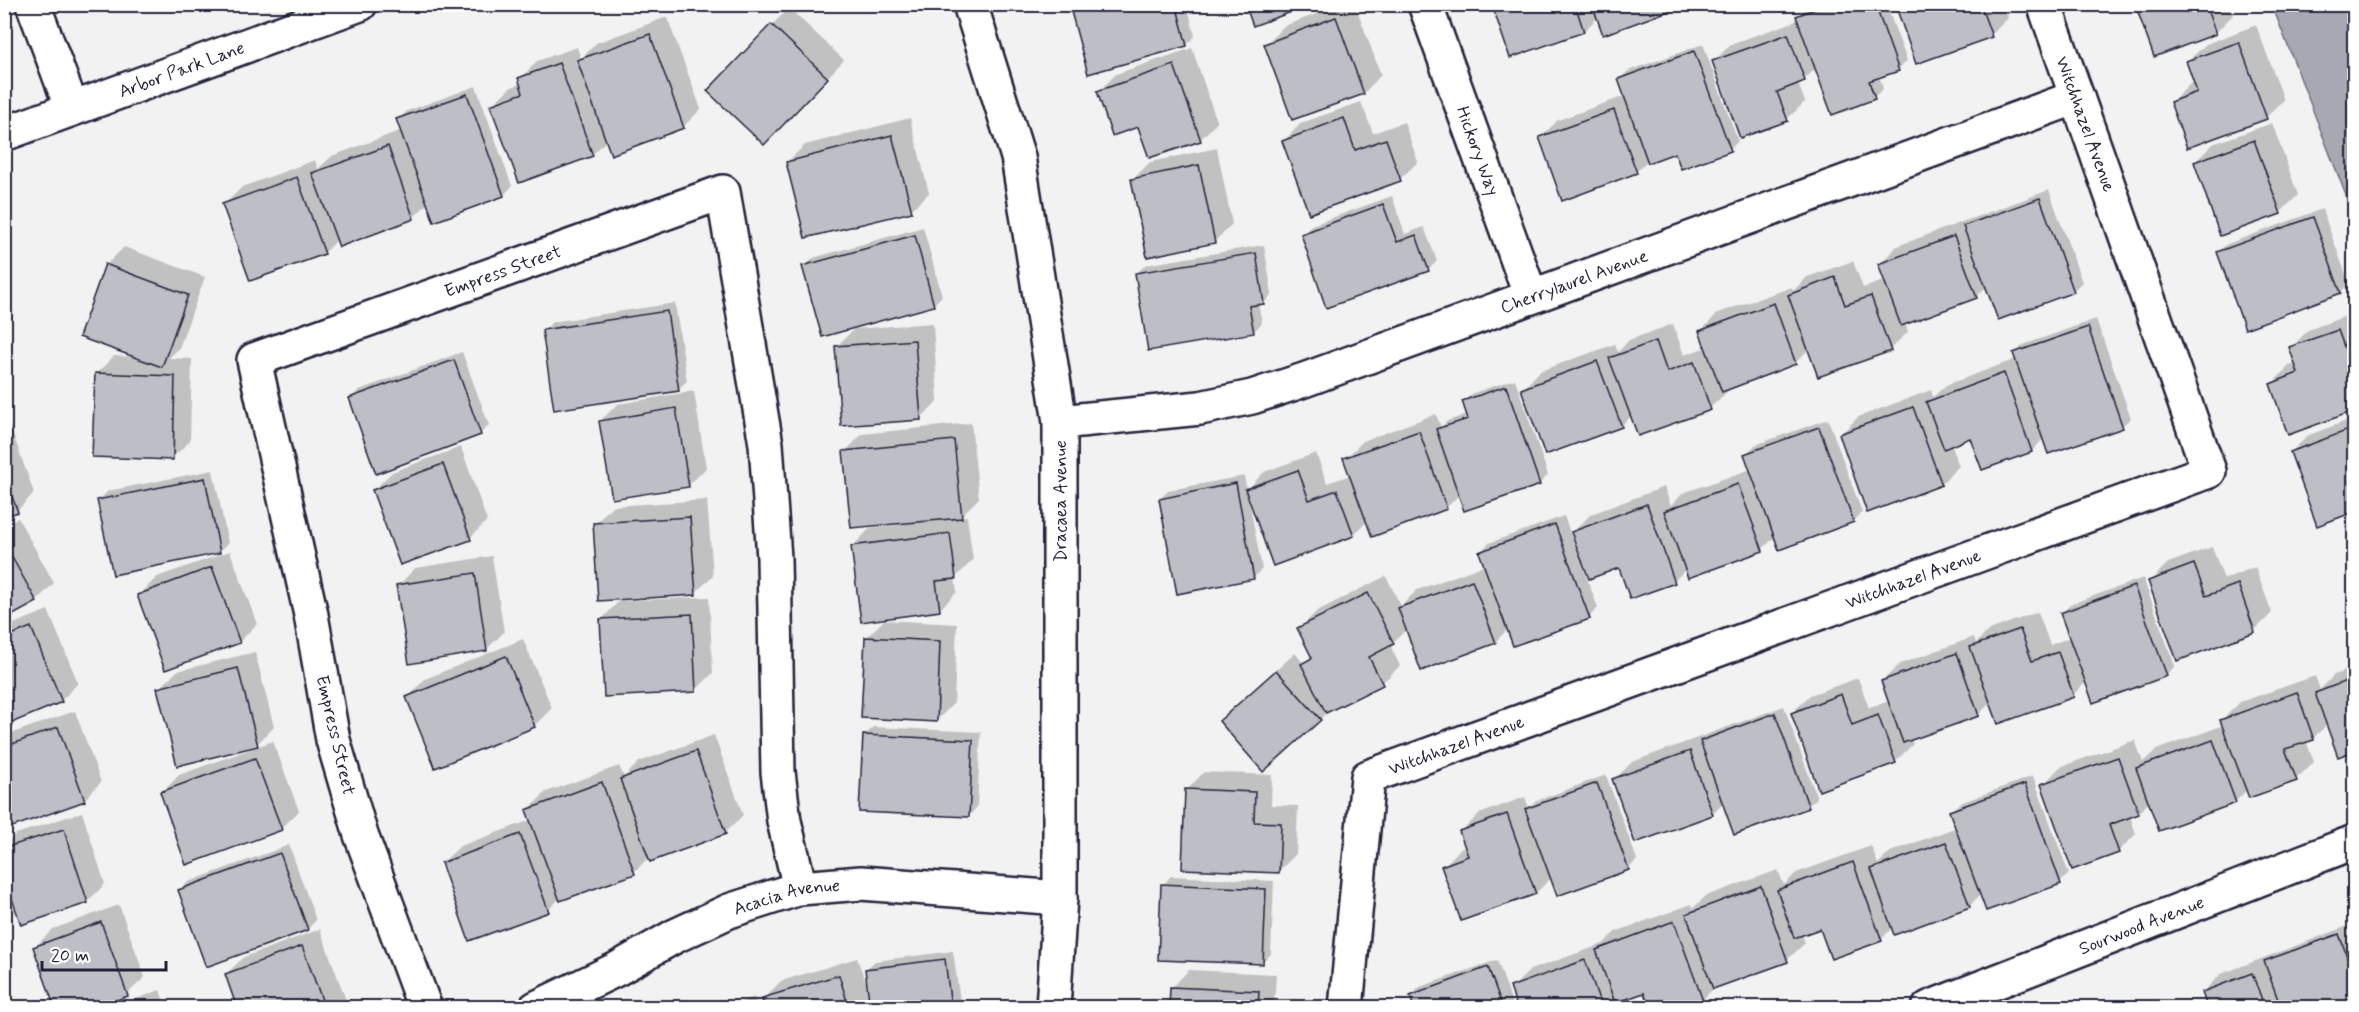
<svg xmlns="http://www.w3.org/2000/svg" width="2359" height="1012" viewBox="0 0 2359 1012" font-family="Mynerve,sans-serif">
<rect width="100%" height="100%" fill="#f2f2f3"/>
<filter id="ink" filterUnits="userSpaceOnUse"><feTurbulence type="fractalNoise" baseFrequency=".0167" numOctaves="2"/><feDisplacementMap in="SourceGraphic" scale="12" xChannelSelector="R" yChannelSelector="G"/><feConvolveMatrix kernelMatrix="1 2 1 2 8 2 1 2 1" color-interpolation-filters="sRGB"/></filter>
<g filter="url(#ink)">
<path fill="#a8a8b2" stroke="#727282" stroke-width="1.5" d="M2272,5H2354V216Z"/>
<g fill="#0003">
<path d="M1070,4H1187L1195,36L1187,45Z"/>
<path d="M1344,4H1355L1381,75L1364,93L1266,44L1284,26Z"/>
<path d="M1498,4H1678L1598,17L1584,31L1494,9Z"/>
<path d="M1815,4H1886L1907,61L1898,69L1879,76L1883,89L1874,97L1816,68L1804,80L1798,83L1805,102L1787,119L1713,62L1731,44L1799,20L1798,16L1806,8Z"/>
<path d="M1896,4H2004L2008,18L1991,35Z"/>
<path d="M2136,4H2229L2233,15L2215,33Z"/>
<path d="M789,8L844,60L782,126L772,25Z"/>
<path d="M667,17L701,109L683,127L607,140L592,155L492,105L510,88L521,83L520,79L537,61L577,47L581,59L596,43Z"/>
<path d="M2256,25L2284,100L2266,117L2172,102L2190,84L2196,82L2188,61L2206,44Z"/>
<path d="M1703,44L1738,141L1730,150L1676,151L1648,160L1636,172L1540,138L1558,120L1625,96L1619,80L1628,71Z"/>
<path d="M1192,48L1217,122L1200,140L1139,126L1098,92L1116,74Z"/>
<path d="M476,86L512,186L504,195L428,203L413,218L338,239L325,252L251,279L224,205L242,187L315,160L318,169L332,156L402,130L398,120L407,111Z"/>
<path d="M1361,102L1373,133L1404,122L1418,162L1400,179L1284,141L1301,123Z"/>
<path d="M910,118L929,193L911,210L787,162L805,145Z"/>
<path d="M2272,123L2298,195L2281,212L2221,234L2195,162L2213,144Z"/>
<path d="M1217,148L1232,224L1214,242L1132,180L1150,162Z"/>
<path d="M2049,190L2082,282L2073,291L1987,286L1976,297L1905,323L1908,332L1890,349H1809L1795,363L1727,388L1728,391L1710,408L1639,434L1632,415L1621,426L1523,389L1540,371L1615,344L1618,352L1629,340L1673,324L1684,355L1707,347L1701,331L1718,313L1792,287L1793,291L1807,277L1853,261L1863,288L1886,280L1880,264L1897,246Z"/>
<path d="M1392,196L1405,234L1424,227L1437,261L1428,270L1303,234L1312,225Z"/>
<path d="M2322,209L2349,283L2341,292L2218,252L2227,244Z"/>
<path d="M923,227L942,296L933,305L804,267L813,258Z"/>
<path d="M1264,245L1272,294L1264,303H1258L1262,323L1253,332L1136,274L1145,265Z"/>
<path d="M124,247L205,277L179,348L169,358L192,359L190,441L172,458L96,374L114,356L137,357L106,265Z"/>
<path d="M675,303L687,381L678,389L544,331L552,322Z"/>
<path d="M2354,313V409L2289,433L2272,384L2289,366L2297,364L2291,348L2308,330Z"/>
<path d="M2096,319L2131,418L2122,426L2044,438L2032,451L1983,468L1971,436L1951,444L1959,466L1941,484L1840,435L1858,417L1931,390L1933,397L1946,385L2016,359L2014,354L2023,345Z"/>
<path d="M933,323L938,401L920,419L837,346L854,329Z"/>
<path d="M462,352L489,425L480,434L350,399L359,390Z"/>
<path d="M1515,379L1548,475L1539,484L1460,494L1446,508L1368,521L1353,535L1249,501L1262,569L1253,578L1160,499L1169,490L1244,476L1247,490L1264,472L1316,453L1327,483L1351,475L1345,459L1363,441L1436,414L1441,427L1447,421L1468,414L1464,401L1473,393Z"/>
<path d="M694,391L706,468L688,486L600,421L618,404Z"/>
<path d="M2354,418V511L2317,524L2291,452L2309,435Z"/>
<path d="M1828,419L1862,512L1853,521L1776,536L1762,549L1686,569L1674,581L1620,566L1573,532L1591,514L1664,487L1671,506L1683,493L1751,469L1746,454L1755,445Z"/>
<path d="M8,420L34,493L17,511L4,515V421Z"/>
<path d="M971,423L979,498L960,517L967,516L973,560L955,578L957,592L939,610L853,546L870,528L899,525L845,452L862,434Z"/>
<path d="M461,447L487,521L470,538L374,490L392,472Z"/>
<path d="M213,470L228,543L220,551L114,573L99,500L108,491Z"/>
<path d="M707,500L713,576L695,593L595,524L612,506Z"/>
<path d="M1564,516L1598,608L1589,617L1508,629L1495,642L1407,629L1390,645L1400,666L1382,683L1329,710L1320,719L1221,721L1295,653L1304,664L1312,655L1299,629L1317,611L1386,576L1401,606L1417,590L1485,565L1480,552L1489,543Z"/>
<path d="M18,518L54,583L36,601L4,618V526Z"/>
<path d="M2212,547L2224,579L2255,567L2272,613L2254,631L2150,581L2168,563Z"/>
<path d="M230,551L257,624L239,642L139,595L157,577Z"/>
<path d="M492,556L504,632L486,650L398,586L415,568Z"/>
<path d="M2143,578L2175,666L2166,675L2087,681L2073,695L1991,702L1978,715L1911,739L1913,744L1895,762L1792,713L1810,695L1858,678L1869,708L1889,701L1882,681L1900,664L1974,637L1976,643L1989,630L2038,612L2050,645L2071,637L2062,613L2071,604Z"/>
<path d="M709,597L713,673L695,691L602,619L619,601Z"/>
<path d="M48,610L78,683L61,701L4,724V628Z"/>
<path d="M884,620L957,624L954,703L936,721L866,638Z"/>
<path d="M523,639L552,708L534,726L408,697L425,679Z"/>
<path d="M255,652L274,727L257,744L159,689L177,671Z"/>
<path d="M2354,668V749L2339,755L2328,724L2313,738L2306,741L2314,762L2296,779L2247,790L2235,802L2150,801L2138,813L2130,816L2136,834L2119,851L2073,868L2043,785L2060,767L2135,740L2143,762L2156,750L2224,725L2222,720L2240,702L2315,676L2320,690L2334,675Z"/>
<path d="M1784,706L1817,798L1808,806L1724,802L1713,814L1636,841L1614,780L1632,762Z"/>
<path d="M75,711L101,782L84,800L4,829V736Z"/>
<path d="M873,727L981,732L977,807L969,816L864,736Z"/>
<path d="M714,735L743,815L725,833L649,857L634,872L560,898L548,910L442,863L460,846L531,820L528,810L546,792L619,766L624,777L639,762Z"/>
<path d="M273,741L299,811L281,829L162,793L179,775Z"/>
<path d="M1204,772L1272,775L1271,805L1298,806L1296,854L1278,872L1187,790Z"/>
<path d="M1606,775L1637,860L1628,869L1552,877L1536,893L1462,919L1443,867L1460,849L1466,847L1461,832L1479,814L1525,797L1529,808L1536,801Z"/>
<path d="M2033,776L2069,874L2060,882L1981,894L1969,906L1893,927L1881,940L1821,927L1802,934L1805,943L1787,960L1716,986L1702,1000L1645,991L1623,999L1626,1008H1519L1512,988L1530,970L1603,944L1615,932L1692,904L1693,908L1706,896L1778,870L1784,885L1796,873L1871,846L1878,864L1890,852L1957,827L1951,811L1960,803Z"/>
<path d="M82,812L105,884L88,901L22,923L4,870V845L16,834Z"/>
<path d="M289,845L316,920L308,929L207,965L180,891L188,882Z"/>
<path d="M1171,876L1274,881L1271,954L1262,963L1163,885Z"/>
<path d="M119,905L145,977L127,994L35,947L53,929Z"/>
<path d="M2348,926L2354,944V1008H2209L2203,992L2221,974Z"/>
<path d="M320,929L347,1003L343,1008H238L226,974L244,957Z"/>
<path d="M953,951L961,1008H766L763,999L781,981L857,958L870,994L866,969L875,961Z"/>
<path d="M1497,960L1514,1008H1415L1411,996L1420,987Z"/>
<path d="M1189,970L1276,974L1274,1008H1171V988Z"/>
<path d="M160,990L166,1008H113Z"/>
<path d="M754,997L758,1008H727Z"/>
<path d="M2182,1002L2183,1008H2167Z"/>
</g>
<g fill="#bebec6" stroke="#22223b" stroke-width="1.5">
<path d="M1069,4H1176L1187,46L1088,74Z"/>
<path d="M1245,4H1313L1253,26Z"/>
<path d="M1504,4H1575L1584,32L1510,58L1493,8Z"/>
<path d="M1592,4H1676L1677,8L1603,35Z"/>
<path d="M1828,4H1875L1899,71L1869,81L1875,99L1832,115L1796,16Z"/>
<path d="M1895,4H1980L1992,37L1916,64Z"/>
<path d="M2135,4H2205L2216,34L2154,57Z"/>
<path d="M1336,17L1364,94L1292,120L1264,44Z"/>
<path d="M771,24L828,78L764,145L707,91Z"/>
<path d="M650,34L684,128L611,155L577,60Z"/>
<path d="M1788,34L1805,81L1777,92L1788,121L1740,138L1712,61Z"/>
<path d="M2239,42L2267,119L2187,148L2170,102L2197,92L2186,61Z"/>
<path d="M1694,51L1731,151L1681,169L1675,153L1648,163L1618,79Z"/>
<path d="M559,63L593,156L519,183L490,105L523,93L518,78Z"/>
<path d="M1174,65L1201,141L1149,158L1138,127L1112,136L1097,91Z"/>
<path d="M467,94L504,196L434,222L396,119Z"/>
<path d="M1614,110L1637,173L1562,201L1539,137Z"/>
<path d="M1344,118L1355,150L1386,139L1401,181L1309,214L1282,141Z"/>
<path d="M892,135L912,212L805,238L786,162Z"/>
<path d="M2254,140L2281,214L2220,236L2194,162Z"/>
<path d="M388,146L414,219L339,247L312,173Z"/>
<path d="M1199,165L1215,243L1147,257L1131,179Z"/>
<path d="M297,177L325,254L250,281L222,204Z"/>
<path d="M2040,198L2074,292L1998,320L1963,226Z"/>
<path d="M1383,204L1397,242L1416,235L1429,271L1326,308L1301,234Z"/>
<path d="M2313,217L2341,293L2245,329L2217,252Z"/>
<path d="M915,235L934,306L822,337L802,266Z"/>
<path d="M1954,236L1977,298L1901,326L1878,264Z"/>
<path d="M1256,253L1264,304L1249,306L1254,333L1148,351L1135,273Z"/>
<path d="M105,264L188,295L162,367L79,337Z"/>
<path d="M1835,277L1845,305L1871,296L1891,351L1818,377L1788,295Z"/>
<path d="M1774,303L1796,364L1722,392L1699,331Z"/>
<path d="M667,311L679,391L554,410L542,330Z"/>
<path d="M2088,327L2123,428L2048,454L2013,353Z"/>
<path d="M2338,330L2354,374V411L2288,435L2270,384L2298,373L2289,347Z"/>
<path d="M915,340L921,420L841,426L835,346Z"/>
<path d="M1656,341L1667,372L1694,362L1711,410L1638,436L1609,358Z"/>
<path d="M454,360L481,435L376,474L349,398Z"/>
<path d="M1597,361L1622,427L1545,455L1521,389Z"/>
<path d="M95,373L175,376L173,460L92,457Z"/>
<path d="M2004,373L2032,452L1982,470L1970,438L1944,449L1926,402Z"/>
<path d="M1506,386L1540,485L1464,511L1436,429L1468,419L1462,401Z"/>
<path d="M1913,407L1942,485L1867,513L1839,434Z"/>
<path d="M676,408L689,487L612,499L599,421Z"/>
<path d="M1819,427L1854,522L1779,550L1744,454Z"/>
<path d="M2354,428V512L2317,526L2290,452Z"/>
<path d="M1419,431L1447,509L1372,537L1343,458Z"/>
<path d="M954,440L962,518L851,528L843,451Z"/>
<path d="M443,464L471,540L400,565L372,490Z"/>
<path d="M1298,470L1309,500L1337,490L1354,536L1273,566L1245,489Z"/>
<path d="M4,476L18,512L4,517Z"/>
<path d="M205,478L220,553L113,575L97,500Z"/>
<path d="M1236,483L1254,579L1177,594L1159,499Z"/>
<path d="M1738,484L1763,551L1688,578L1664,511Z"/>
<path d="M1647,504L1675,583L1630,599L1619,568L1589,579L1571,532Z"/>
<path d="M690,517L696,595L598,601L593,523Z"/>
<path d="M1555,524L1590,619L1513,646L1479,552Z"/>
<path d="M950,533L956,579L936,581L940,611L861,622L851,546Z"/>
<path d="M4,543L37,602L4,620Z"/>
<path d="M2194,564L2206,596L2238,584L2255,632L2177,661L2148,581Z"/>
<path d="M212,567L240,643L165,670L137,595Z"/>
<path d="M475,573L487,651L409,664L396,585Z"/>
<path d="M1472,580L1496,643L1421,671L1398,608Z"/>
<path d="M2134,586L2167,676L2093,703L2060,613Z"/>
<path d="M1368,593L1394,644L1369,657L1383,685L1326,713L1301,664L1312,658L1297,628Z"/>
<path d="M692,614L696,692L604,697L600,619Z"/>
<path d="M31,627L62,702L4,726V638Z"/>
<path d="M2020,629L2032,661L2058,652L2074,697L1998,724L1970,647Z"/>
<path d="M865,637L940,641L937,722L861,718Z"/>
<path d="M1957,653L1979,716L1903,743L1881,681Z"/>
<path d="M506,656L535,727L435,768L406,697Z"/>
<path d="M238,668L258,746L177,766L157,688Z"/>
<path d="M1276,670L1321,720L1263,772L1219,721Z"/>
<path d="M2354,678V751L2338,757L2315,693Z"/>
<path d="M2297,692L2314,740L2285,749L2297,781L2249,798L2220,720Z"/>
<path d="M1841,694L1852,725L1878,715L1896,763L1819,791L1791,713Z"/>
<path d="M1775,713L1809,808L1734,835L1700,741Z"/>
<path d="M58,727L85,801L4,830V747Z"/>
<path d="M863,735L973,740L969,817L859,812Z"/>
<path d="M2213,740L2236,803L2159,831L2136,768Z"/>
<path d="M696,751L726,834L650,862L620,779Z"/>
<path d="M1690,751L1713,815L1635,843L1612,779Z"/>
<path d="M2118,757L2139,814L2109,825L2119,853L2072,870L2041,784Z"/>
<path d="M255,758L282,830L186,865L160,792Z"/>
<path d="M602,782L635,874L560,901L526,810Z"/>
<path d="M1597,783L1629,870L1557,896L1525,809Z"/>
<path d="M2025,784L2061,884L1986,911L1949,811Z"/>
<path d="M1185,789L1255,792L1254,822L1281,823L1279,873L1182,869Z"/>
<path d="M1507,814L1536,894L1461,921L1441,866L1468,856L1459,831Z"/>
<path d="M64,829L88,903L21,925L4,875V848Z"/>
<path d="M520,834L549,912L469,941L441,863Z"/>
<path d="M1946,842L1970,907L1894,935L1871,869Z"/>
<path d="M280,853L308,930L206,967L178,890Z"/>
<path d="M1853,862L1882,941L1831,959L1820,929L1794,938L1777,890Z"/>
<path d="M1161,884L1266,889L1263,964L1158,960Z"/>
<path d="M1761,886L1788,962L1713,989L1686,914Z"/>
<path d="M1674,921L1703,1001L1686,1008H1650L1644,993L1615,1003L1596,950Z"/>
<path d="M101,922L128,996L95,1008H55L33,947Z"/>
<path d="M2339,934L2354,976V1008H2281L2264,961Z"/>
<path d="M302,946L325,1008H237L225,974Z"/>
<path d="M945,959L951,1008H870L865,969Z"/>
<path d="M1585,960L1602,1008H1517L1510,987Z"/>
<path d="M1488,967L1503,1008H1414L1410,996Z"/>
<path d="M2252,973L2265,1008H2207L2202,992Z"/>
<path d="M839,975L849,1008H764L762,998Z"/>
<path d="M1170,987L1259,991L1258,1008H1169Z"/>
</g>
<g fill="none" stroke-linecap="round" stroke-linejoin="round">
<g stroke="#22223b" stroke-width="38">
<g id="minor">
<path id="s1" d="M1425,4L1531,297"/>
<path id="s2" d="M1060,422L1200,408L1252,397L1304,380L2077,97"/>
<path id="s3" d="M425,1008L361,835L333,740L311,615L254,360L723,192L766,444L774,558L778,772L784,821L800,888"/>
<path id="s4" d="M536,1008L617,969L675,936L729,911L800,888L861,883L1060,898"/>
<path id="s5" d="M1346,1008L1368,777L2209,471L2044,4"/>
<path id="s6" d="M1929,1008L2354,842"/>
</g>
</g>
<g stroke="#22223b" stroke-width="38">
<g id="tertiary">
<path d="M33,4L72,109"/>
<path d="M970,4L1018,157L1060,422V898L1053,1008"/>
<path id="s7" d="M4,134L360,4"/>
</g>
</g>
<use href="#minor" stroke="#fff" stroke-width="33"/>
<use href="#tertiary" stroke="#fff" stroke-width="33"/>
</g>
</g>
<g text-anchor="middle" stroke-width="5" stroke-linejoin="round" paint-order="stroke">
<g font-size="18" fill="#22223b" stroke="#fff">
<text dy="6" stroke="none"><textPath href="#s7" startOffset="189">Arbor Park Lane</textPath></text>
<text transform="translate(2086 124) rotate(70)" y="6">Witchhazel Avenue</text>
<text dy="6" stroke="none"><textPath href="#s1" startOffset="156">Hickory Way</textPath></text>
<text dy="6" stroke="none"><textPath href="#s3" startOffset="936">Empress Street</textPath></text>
<text dy="6" stroke="none"><textPath href="#s2" startOffset="536">Cherrylaurel Avenue</textPath></text>
<text transform="translate(1060 501) rotate(-90)" y="6">Dracaea Avenue</text>
<text dy="6" stroke="none"><textPath href="#s5" startOffset="812">Witchhazel Avenue</textPath></text>
<text transform="translate(336 735) rotate(77)" y="6">Empress Street</text>
<text dy="6" stroke="none"><textPath href="#s5" startOffset="326">Witchhazel Avenue</textPath></text>
<text dy="6" stroke="none"><textPath href="#s4" startOffset="276">Acacia Avenue</textPath></text>
<text dy="6" stroke="none"><textPath href="#s6" startOffset="228">Sourwood Avenue</textPath></text>
</g>
</g>
<rect width="2359" height="1012" fill="none" stroke="#fff" stroke-width="24"/>
<rect x="12" y="12" width="2335" height="988" fill="none" stroke="#22223b" stroke-width="2" filter="url(#ink)"/>
<path d="M42 961v9h124v-9" fill="none" stroke="#22223b" stroke-width="3"/>
<text x="51" y="961" font-size="18" fill="#22223b" stroke="#ffffff" stroke-width="4.5" paint-order="stroke">20 m</text>
</svg>
